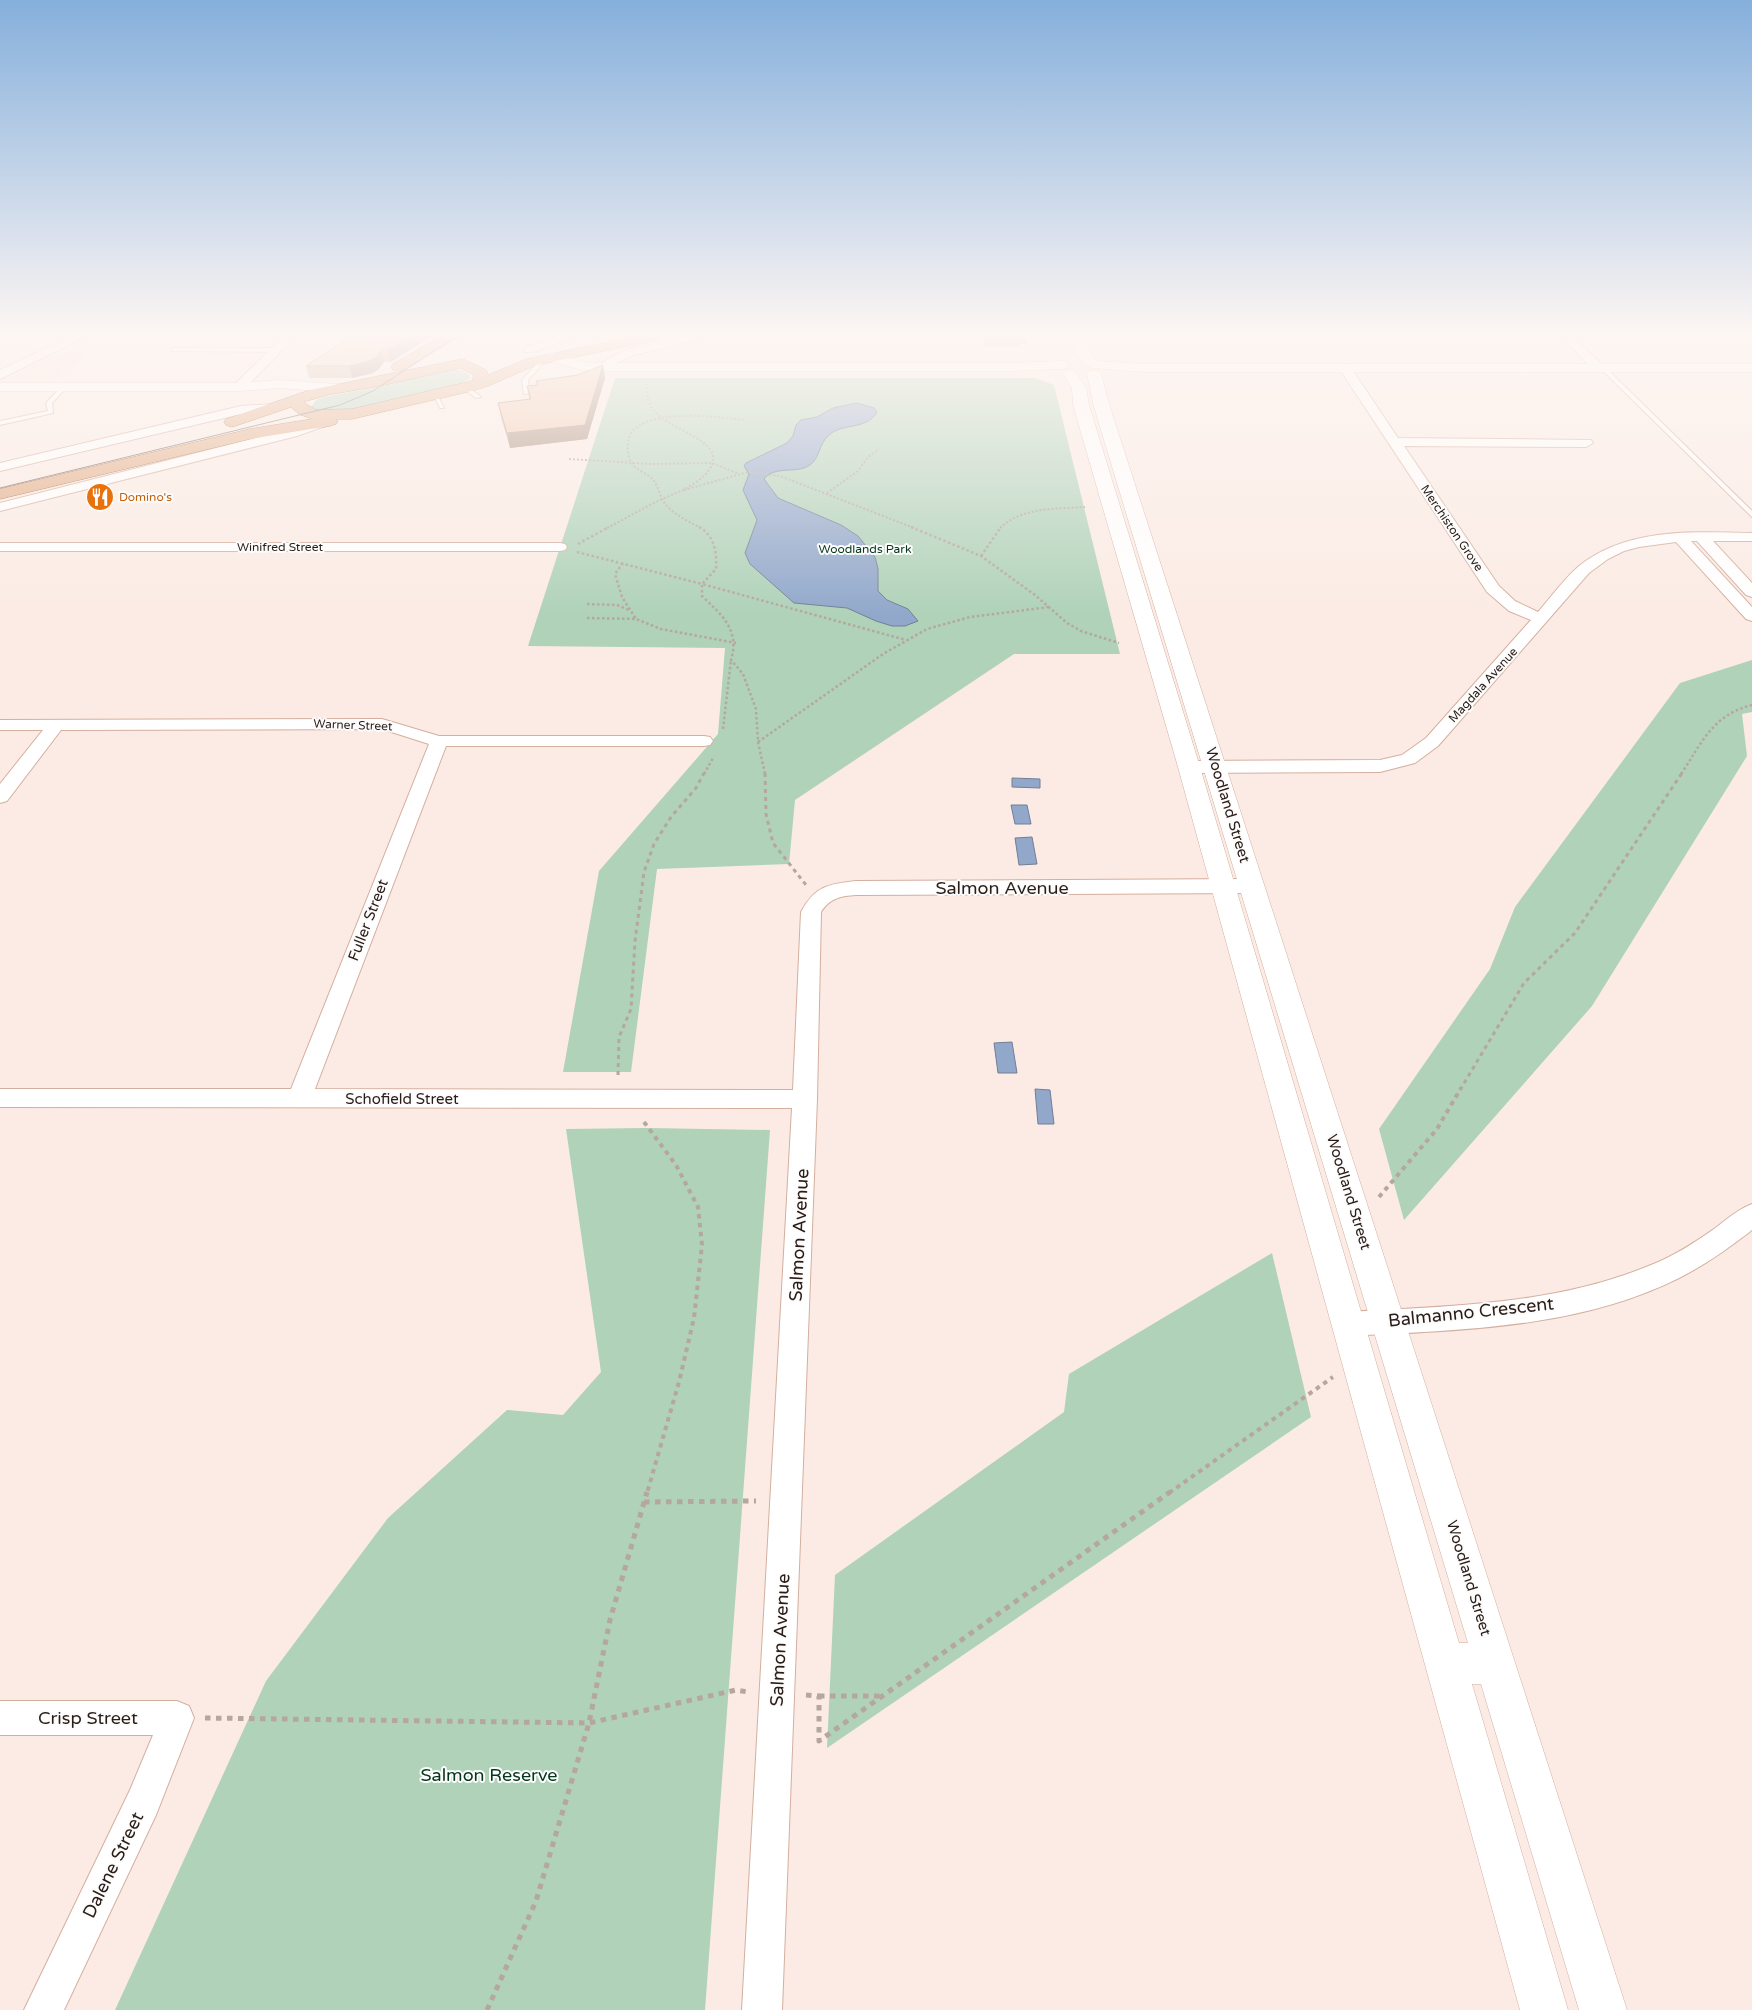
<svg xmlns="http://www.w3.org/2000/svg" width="1752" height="2010" viewBox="0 0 1752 2010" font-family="'Varela Round',sans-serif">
<rect width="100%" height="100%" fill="#fbebe4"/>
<path fill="#f9dfd9" d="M95,350L51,380H5L62,352Z"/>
<g fill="#afd2b9">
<path d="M452,369L461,370L470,375V379L460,384L347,412L320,413L311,407L316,400L324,397L393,384L431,372Z"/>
<path d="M615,378H1035L1054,385L1120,654H1014L795,800L789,864L657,869L631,1072H563L599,871L718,734L725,648L528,646Z"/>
<path d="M1752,660V712L1742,714L1747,756L1592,1006L1404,1220L1379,1129L1490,969L1515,907L1680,683Z"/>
<path d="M647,1128L770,1130L705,2010H115L266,1681L388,1518L507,1410L563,1415L601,1372L566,1129Z"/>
<path d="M1272,1253L1311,1417L827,1748L835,1575L1064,1412L1069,1374Z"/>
</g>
<g fill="#91a8cb" stroke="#727e95">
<path d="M857,403L874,408L877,412C867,431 840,422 827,437C817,448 820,462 804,468C792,472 773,467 764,479L778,498L841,525L858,536L875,557L878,569V591L887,600L908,609L918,621L905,626H892L876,621L847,608L794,603L750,564L745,553L757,520L743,490L749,474L744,466L746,463L787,443L793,436L796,425L801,420L817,417L833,408Z"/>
<path d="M1012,778L1040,779V788L1012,787Z"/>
<path d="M1011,805H1027L1031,824H1015Z"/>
<path d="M1032,837L1037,864L1019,865L1015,838Z"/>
<path d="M1012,1042L1017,1073H998L994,1043Z"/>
<path d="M1035,1089L1050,1090L1054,1124H1038Z"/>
</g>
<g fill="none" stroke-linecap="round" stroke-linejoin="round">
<g stroke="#d4af9e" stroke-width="2">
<g id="service">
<path d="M173,348H275L278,350L275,352L171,351Z"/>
<path d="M542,358L547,359L528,380L529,391L542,389L545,391L524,394L522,380Z"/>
<path d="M1597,367L1608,370L1752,511V517L1604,372L1597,369Z"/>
<path d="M62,386L67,387L52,403L53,413L0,425V421L48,411L46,403Z"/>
<path d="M464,387H468L481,397L476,398L464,389Z"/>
<path d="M433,394H437L444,408H440Z"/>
</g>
</g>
<g stroke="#d4af9e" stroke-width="2">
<g id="minor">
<path d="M73,336H87L0,379V370Z"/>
<path d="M284,336H296L243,390H235L233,387L235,384Z"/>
<path d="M557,336H573L571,338L533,352H525L523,350L525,348Z"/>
<path d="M687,336H706L704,338L630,356L605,370H597L595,367L622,351Z"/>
<path d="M1560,336H1571L1603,365L1605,368L1603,371H1595Z"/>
<path d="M1345,364L1349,365L1398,438L1591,440L1593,443L1586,447L1404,446L1499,586L1515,601L1538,612C1551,597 1564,579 1579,566C1628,527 1693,532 1752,533V541H1713L1752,583V597L1746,595L1697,541H1691L1752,607V621L1746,619L1676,542L1639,547L1624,551L1608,559L1589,573L1438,746L1415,763L1380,772L1189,773L1182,771L1180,767L1182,763L1189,761L1380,760L1402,755L1426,738L1531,620L1509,611L1487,592L1339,368Z"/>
<path d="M274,404L278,405L280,408L278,411L241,414L0,471V463L241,406Z"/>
<path d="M323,418L328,419L329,422L328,425L297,436L0,511V503L287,430Z"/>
<path d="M0,543H560L565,544L567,547L565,550L560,551H0Z"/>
<path d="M382,719L439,736H704L710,737L713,741L710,745L704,746H446L315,1089L793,1090L801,912C815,886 828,884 856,881L1253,879L1260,881L1263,886L1260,891L1253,893L856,895C841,896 830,898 821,912L817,1099L782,2010H742L792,1108L0,1107V1089H291L429,744L382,729L61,730L7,801L0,803V784L43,730H0V720Z"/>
<path d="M1752,1204V1230C1729,1248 1705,1265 1679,1278C1577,1329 1459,1330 1348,1336L1338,1333L1334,1324L1338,1315L1348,1312C1451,1306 1555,1305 1651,1265C1674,1256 1694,1243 1714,1229C1726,1220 1738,1209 1752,1204Z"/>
<path d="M0,1701H177L189,1706L194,1718L156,1815L64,2010H24L130,1790L153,1735H0Z"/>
</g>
</g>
<g stroke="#d4af9e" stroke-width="1">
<g id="tertiary">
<path d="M553,353L582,362L601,363H1012L1062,361L1067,362L1069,365L1067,368L1062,369L1012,371H601L581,370L548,360L546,357L548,354Z"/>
<path d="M1096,361L1145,364H1752V372H1145L1091,368L1089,365L1091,362Z"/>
</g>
</g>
<g stroke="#d4af9e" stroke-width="1">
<g id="secondary">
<path d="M1072,336H1086L1090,352L1099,363L1097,366H1087L1076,353Z"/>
<path d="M1070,370L1075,371L1086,388L1089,405L1200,767L1459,1643H1468L1094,407L1087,374L1089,371H1099L1101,374L1110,407L1627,2010H1579L1481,1684H1472L1568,2010H1520L1178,767L1073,405L1072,388L1063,374L1065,371Z"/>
<path d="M279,380L336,384L341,385L343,388L341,391L336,392L279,388L239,391H0V383H239Z"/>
</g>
</g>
<g stroke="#95552a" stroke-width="1">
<g id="primary">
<path d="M443,336H460L403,370H393L391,367L393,364Z"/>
<path d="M638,336H664L657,340L536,365L488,386L471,391L352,419H336L338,421L336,424L330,426L250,439L0,499V489L250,429L312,419L299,414L291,407L232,427L226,425L224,422L226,419L310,390L463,359L486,370L488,375L527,359ZM461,368L474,375L472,381L352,409L316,410L303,402L327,395L384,385Z"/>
</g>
</g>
<g stroke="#b5a69f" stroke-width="2" stroke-dasharray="2 2" stroke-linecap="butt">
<path d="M569,459L649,464L712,463L739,474"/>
<path d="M684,490L748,472L780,476L914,528"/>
<path d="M827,493L858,471L868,457L879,449"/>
<path d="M607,528C623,520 638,511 654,503C668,496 683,491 695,483C745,447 679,434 658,415C649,407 647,396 646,384"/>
<path d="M701,528C689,522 675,515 666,505C660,498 659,488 654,481C648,473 635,470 631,462C628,456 627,449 628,443C631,405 719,417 745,420"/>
<path d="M1000,528C1022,507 1056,509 1085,507"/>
</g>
<g stroke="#b5a69f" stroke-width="2.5" stroke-dasharray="2.5 2.5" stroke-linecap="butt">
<path d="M699,527C715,536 717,553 716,569L702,584L906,640"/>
<path d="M911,527L981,556L1035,595L1067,623L1081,631L1119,643"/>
<path d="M578,544L609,527"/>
<path d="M577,552L702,584V596C722,615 740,630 731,660L743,674L756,709L758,742L765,774"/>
<path d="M981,556L1001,527"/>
<path d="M623,563L615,574L622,597L636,619"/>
<path d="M587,604L617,605L629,610"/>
<path d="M587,618L636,619L661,629L736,643"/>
<path d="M723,729L731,660"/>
<path d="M758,742L883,654L927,629L970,617L1049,607"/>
<path d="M704,774L713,758"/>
<path d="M1681,774C1702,743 1712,715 1752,705"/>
</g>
<g stroke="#b5a69f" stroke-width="3" stroke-dasharray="4 4" stroke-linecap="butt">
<path d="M765,773L766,814L773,843L806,885"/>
<path d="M618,1075L619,1037L631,1009L635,941L644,872L654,844L671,817L696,788L704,773"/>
<path d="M1460,1090L1524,983L1575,933L1682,773"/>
</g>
<g stroke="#b5a69f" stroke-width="4" stroke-dasharray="4.5 4.5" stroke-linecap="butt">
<path d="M644,1122L676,1165L698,1207L702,1245L694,1318L679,1382L647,1493"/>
<path d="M1379,1197L1437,1129L1461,1088"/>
<path d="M1169,1493L1333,1377"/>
</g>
<g stroke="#b5a69f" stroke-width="5" stroke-dasharray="5.5 5.5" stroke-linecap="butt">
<path d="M644,1502L756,1501"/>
<path d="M806,1695L819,1696V1741L1170,1492"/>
<path d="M819,1696H881"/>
<path d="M205,1718L589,1723L736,1690L748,1692"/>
<path d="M487,2010L536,1901L589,1723L610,1620L647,1492"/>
</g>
<use href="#service" fill="#fff" fill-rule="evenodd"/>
<use href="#minor" fill="#fff" fill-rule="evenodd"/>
<use href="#tertiary" fill="#fff" fill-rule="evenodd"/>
<use href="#secondary" fill="#fff" fill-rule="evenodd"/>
<use href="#primary" fill="#e2ac85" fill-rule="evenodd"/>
<path stroke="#74655f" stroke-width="1" d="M0,488L340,405L373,391L457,336"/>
</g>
<g fill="#cfad96">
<path d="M351,336H431L391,362H384L379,369L373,373L352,378H309L306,366Z"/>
<path d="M983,336H1027V344H1020V346L985,347Z"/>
<path d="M605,378L587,439L510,448L501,417L498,403L529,399L527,386L537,385L536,381Z"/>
</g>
<g fill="#a98d7a">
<path d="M410,336H431L391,362L388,350Z"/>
<path d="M381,350L384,362L379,369L373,373L352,378L349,366Z"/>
<path d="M603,365L605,378L587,439L510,448L507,433Z"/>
</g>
<g fill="#f1c9ae" stroke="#a98d7a">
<path d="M351,336H410L388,350H381L376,357L369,361L349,366H306Z"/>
<path d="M985,336H1020L1021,338H986Z"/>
<path d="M603,365L585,425L507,433L498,403L531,399L527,386L538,385L536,381L578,375Z"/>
</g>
<linearGradient id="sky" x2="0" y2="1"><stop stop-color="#85afdc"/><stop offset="0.54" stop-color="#fdf6f3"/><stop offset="1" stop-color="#fdf6f3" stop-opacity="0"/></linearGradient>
<rect width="1752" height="617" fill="url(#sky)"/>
<defs>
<g id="restaurant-disc" transform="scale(1.4375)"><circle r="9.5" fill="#e8710a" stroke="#fcfcfc"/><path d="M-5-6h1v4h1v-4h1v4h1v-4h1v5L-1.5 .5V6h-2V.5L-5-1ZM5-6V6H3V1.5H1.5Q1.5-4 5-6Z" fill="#fff"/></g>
</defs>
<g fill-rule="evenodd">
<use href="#restaurant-disc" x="100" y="497"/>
</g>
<g text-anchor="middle" stroke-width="4" stroke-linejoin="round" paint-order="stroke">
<g font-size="12" fill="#c56008" stroke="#fcfcfc" text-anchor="start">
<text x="119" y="501">Domino's</text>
</g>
<g font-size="12" fill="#2a1c16" stroke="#fcfcfc">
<text transform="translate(1452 528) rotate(56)" y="4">Merchiston Grove</text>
<text x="280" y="551">Winifred Street</text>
<text transform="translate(1483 685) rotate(-48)" y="4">Magdala Avenue</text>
<text transform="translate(353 725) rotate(2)" y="4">Warner Street</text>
</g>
<g font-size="12" fill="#03361b" stroke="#fcfcfc">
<text x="865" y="553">Woodlands Park</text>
</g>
<g font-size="15" fill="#2a1c16" stroke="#fcfcfc">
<text transform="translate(1228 805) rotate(73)" y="5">Woodland Street</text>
<text transform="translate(368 920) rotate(-69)" y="5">Fuller Street</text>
<text x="402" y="1104">Schofield Street</text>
<text transform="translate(1349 1192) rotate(73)" y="5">Woodland Street</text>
<text transform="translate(1469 1578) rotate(73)" y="5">Woodland Street</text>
</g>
<g font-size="18" fill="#2a1c16" stroke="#fcfcfc">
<text x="1002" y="894">Salmon Avenue</text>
<text transform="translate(799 1235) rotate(-87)" y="6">Salmon Avenue</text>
<text transform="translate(1471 1312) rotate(-6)" y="6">Balmanno Crescent</text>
<text transform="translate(780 1640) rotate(-87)" y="6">Salmon Avenue</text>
<text x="88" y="1724">Crisp Street</text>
<text transform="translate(113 1865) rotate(-64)" y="6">Dalene Street</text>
</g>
<g font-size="18" fill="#03361b" stroke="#fcfcfc">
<text x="489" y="1781">Salmon Reserve</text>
</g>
</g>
</svg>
